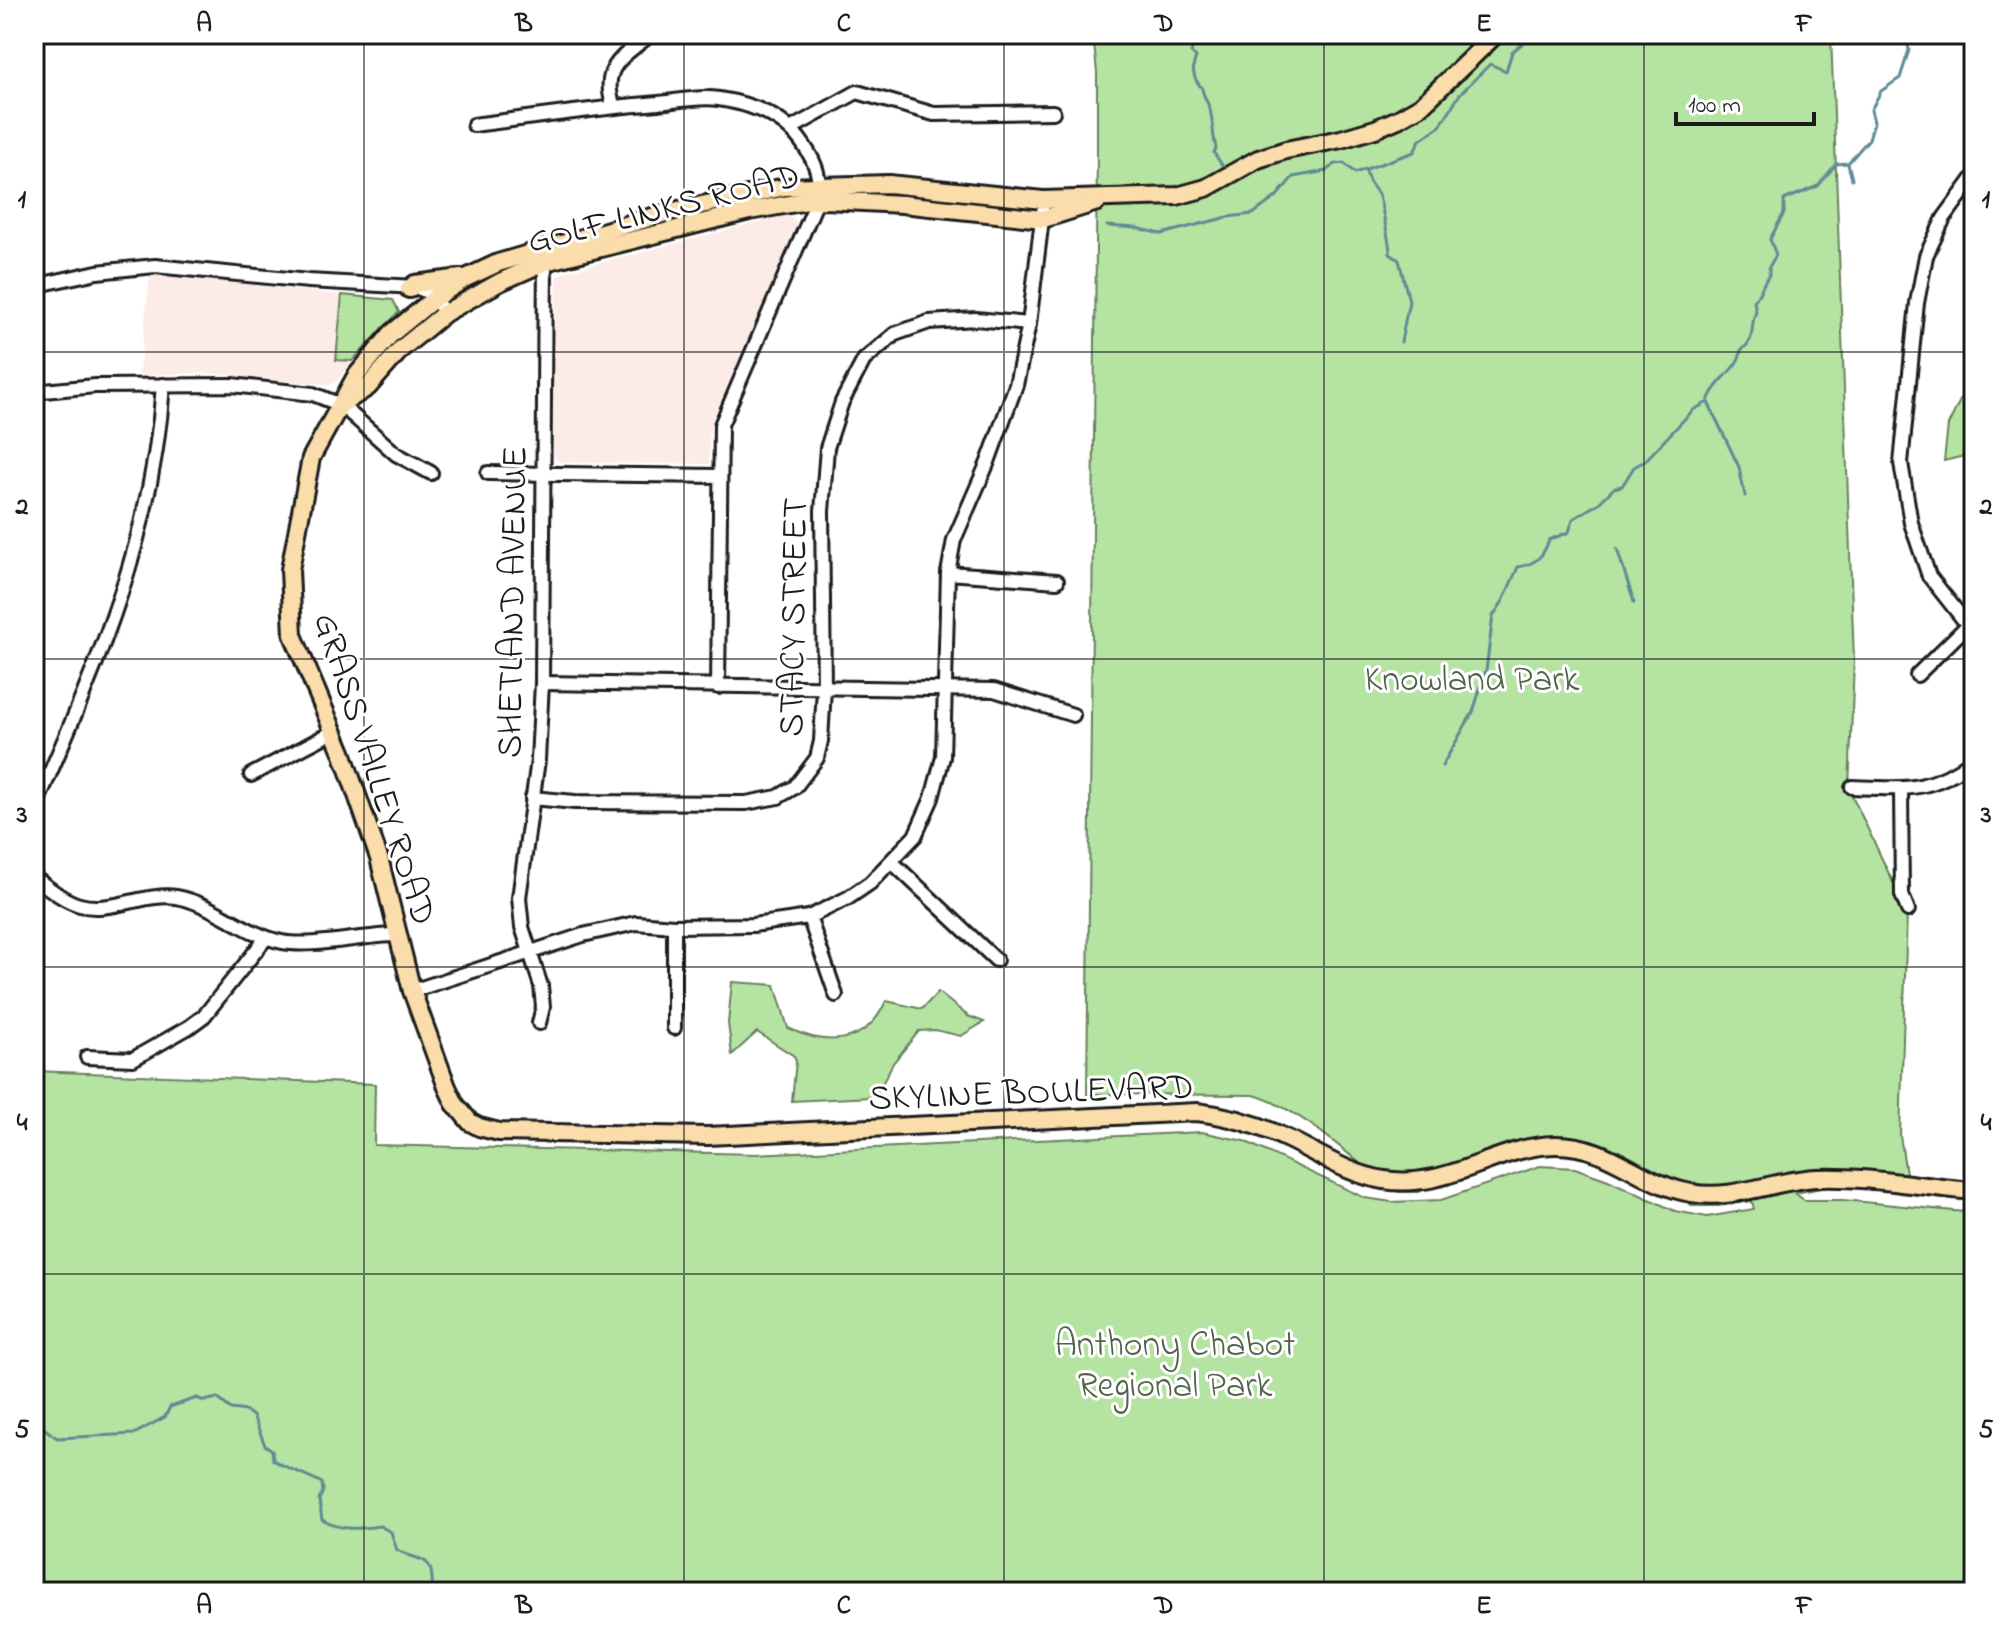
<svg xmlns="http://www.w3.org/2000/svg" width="2008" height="1626" viewBox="0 0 2008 1626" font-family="'Indie Flower',sans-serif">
<rect width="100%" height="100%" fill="#fff"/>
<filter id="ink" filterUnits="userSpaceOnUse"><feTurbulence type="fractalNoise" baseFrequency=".0125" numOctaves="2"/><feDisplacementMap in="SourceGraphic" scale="16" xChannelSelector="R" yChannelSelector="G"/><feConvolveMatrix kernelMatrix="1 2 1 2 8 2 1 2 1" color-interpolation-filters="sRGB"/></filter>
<g filter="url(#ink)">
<g fill="#fdebe8">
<path d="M783,216L795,219L797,228L714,416L709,439V464L562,462L556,460L554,454L553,364L557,276L568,271Z"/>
<path d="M150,274L342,295L336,360L352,361L337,381L329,385L207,373L139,375Z"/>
</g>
<g fill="#b5e3a1" stroke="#68805e" stroke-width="2">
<path d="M1093,34H1831L1854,661L1849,789L1907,912L1900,1136L1906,1173L1855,1186L1827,1187L1795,1193L1804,1200H1843L1974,1213V1592H34V1071L375,1084L374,1145L755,1154L1202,1132L1244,1141L1365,1198L1392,1202L1441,1200L1540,1166L1575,1168L1608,1180L1675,1211L1707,1217L1754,1209L1752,1201L1718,1206H1693L1666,1187L1624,1163L1547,1149L1451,1176L1419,1192H1399L1391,1189C1350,1157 1304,1110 1254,1095L1087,1094L1097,153V73Z"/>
<path d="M342,295L393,300L399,312L352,361L336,360Z"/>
<path d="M1974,324V476L1968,455L1944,461L1948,425L1969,382Z"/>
<path d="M732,982L775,985L788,1028C827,1047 867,1045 886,1001L922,1009L938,992L968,1016L984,1022L961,1036L935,1030L919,1031L893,1063L879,1090L872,1097L792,1101L796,1061L794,1056L757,1032L732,1055L728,1023Z"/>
</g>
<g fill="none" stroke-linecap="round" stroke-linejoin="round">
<g stroke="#5d8c96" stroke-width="3">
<path d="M1193,44L1191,53L1196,57C1191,69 1193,79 1202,88C1203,98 1210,104 1211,114C1213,125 1213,136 1216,148L1214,153L1222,165"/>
<path d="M1848,164L1852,179"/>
<path d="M1366,171C1369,185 1371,183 1378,194C1380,198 1391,248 1390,254L1399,260L1409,301L1401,342"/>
<path d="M1107,226L1137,228L1161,234L1228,217L1253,214L1276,197L1293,177L1326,171L1335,164L1344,163L1355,173L1414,152L1420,140L1440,126L1460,94L1490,64L1506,71L1512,52L1530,37L1541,38L1546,34"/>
<path d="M1708,402C1713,382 1741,367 1741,350C1757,340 1749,326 1756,312L1754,301C1761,293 1762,284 1769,275V267L1776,255L1770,239L1784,213V200L1818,186L1836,164L1848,163L1869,139L1874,122L1871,110L1881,91L1900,78L1909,50L1906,34"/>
<path d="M1708,402L1739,467L1745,496"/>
<path d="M1617,549L1634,602"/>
<path d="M1442,766L1473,712L1486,670L1493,616L1503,601L1518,567C1536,564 1543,557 1549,540L1569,532L1573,519L1599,503L1614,488L1622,486L1634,467L1645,461L1693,410L1708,402"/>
<path d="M34,1421L57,1438L134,1434L165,1417L170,1407L197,1398L204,1401L217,1398L231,1409L246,1411L253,1416L265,1445L272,1450L273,1460C290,1470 305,1474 322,1483L323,1491L319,1500L322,1520C342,1531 358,1529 380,1526L391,1532L397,1550C423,1564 434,1552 432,1592"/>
</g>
<g stroke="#1c1c1c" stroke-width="18">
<g id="minor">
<path d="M614,107C599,67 624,56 651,34"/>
<path d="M474,125C535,117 596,108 658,103C677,101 700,96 719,99C752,104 784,116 803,144C816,163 822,178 817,201L721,425L718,687"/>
<path d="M792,128L857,92L934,114L1053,112"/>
<path d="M1974,177L1944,218L1926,256L1917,303L1901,463L1911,523L1929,576L1974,633"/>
<path d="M34,286L97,272L155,266L309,281L415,287L430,293L445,313"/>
<path d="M34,392L95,386L232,385L313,394L341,405L396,454L431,473"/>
<path d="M488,473L719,476"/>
<path d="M948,573L1057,581"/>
<path d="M1917,675L1967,626"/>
<path d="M542,683L994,690L1073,715"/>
<path d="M251,775L333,732"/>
<path d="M1852,787C1903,789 1932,793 1974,759"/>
<path d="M1901,789L1902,895L1908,910"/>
<path d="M532,798L575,802L746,803L778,797L795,787L817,758L821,741L824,688L822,511L827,448L842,402L864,360L895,334L929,322L976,319L1029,324"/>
<path d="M34,810C95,669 153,541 163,385"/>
<path d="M892,862L996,960"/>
<path d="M34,877C74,908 84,913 134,901C148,898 162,895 176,897C215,904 244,934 282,942C312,948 363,935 398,935"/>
<path d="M809,917L836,995"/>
<path d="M412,991L583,935L636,923L674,926L753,925L809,917L848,898L870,883L915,836L932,798L943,757L948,573L954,540L988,462L1016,385L1029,324L1043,211"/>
<path d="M539,1023L543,1007L541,986L522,927L519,898L538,760L542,683L545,256"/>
<path d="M674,1028V926"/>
<path d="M87,1057L133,1059L189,1027L204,1016L266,938"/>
</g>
</g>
<g stroke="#1c1c1c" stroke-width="22">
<g id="major">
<path d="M1496,34L1421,106L1398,119L1375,129L1341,139L1286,150L1258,159L1206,188L1177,196L1043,200L889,184L785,187L669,212L498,263L466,278L435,298L391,334L356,376L311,458L290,570L293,635L342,752L379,858L412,991L447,1087L455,1104L470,1122L479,1127L499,1132L708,1136L1197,1112C1231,1116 1260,1125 1290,1140C1321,1155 1350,1175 1384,1180C1450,1190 1495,1146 1555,1145C1610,1144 1641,1185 1691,1193C1734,1201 1774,1180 1817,1178C1869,1176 1922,1187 1974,1191"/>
<path d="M409,289L415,284L461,278"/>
<path d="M342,404L368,387L401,349L445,313L500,282L545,262L749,211L807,201L826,200L902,204L1043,219L1097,202"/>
</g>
</g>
<use href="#minor" stroke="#fff" stroke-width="12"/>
<use href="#major" stroke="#faddab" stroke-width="16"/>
</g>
</g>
<path fill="none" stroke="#1c1c1c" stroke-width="2" stroke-opacity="0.55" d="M364,34V1592M684,34V1592M1004,34V1592M1324,34V1592M1644,34V1592M34,352H1974M34,659H1974M34,967H1974M34,1274H1974"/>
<g text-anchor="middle" stroke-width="6" stroke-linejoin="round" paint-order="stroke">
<g font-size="36" fill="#1c1c1c" stroke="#fff">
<text transform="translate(663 206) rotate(-14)" y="13">GOLF LINKS ROAD</text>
<text transform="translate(510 602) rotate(-89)" y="13">SHETLAND AVENUE</text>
<text transform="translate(791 617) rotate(-89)" y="13">STACY STREET</text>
<text transform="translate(377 768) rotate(72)" y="13">GRASS VALLEY ROAD</text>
<text transform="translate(1031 1090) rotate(-2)" y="13">SKYLINE BOULEVARD</text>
</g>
<g font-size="36" fill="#52624b" stroke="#fff">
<text x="1472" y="690">Knowland Park</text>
<text x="1175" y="1355">Anthony Chabot<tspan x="1175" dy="41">Regional Park</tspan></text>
</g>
</g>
<rect width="2008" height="1626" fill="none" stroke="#fff" stroke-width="88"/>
<path d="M1676 112v12h138v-12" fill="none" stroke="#1c1c1c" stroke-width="4"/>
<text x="1688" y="112" font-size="24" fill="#1c1c1c" stroke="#ffffff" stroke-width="6" paint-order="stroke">100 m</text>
<rect x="44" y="44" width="1920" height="1538" fill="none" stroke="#1c1c1c" stroke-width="3"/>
<g font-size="26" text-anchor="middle" font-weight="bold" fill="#1c1c1c">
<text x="204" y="31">A</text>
<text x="524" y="31">B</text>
<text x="844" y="31">C</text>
<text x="1164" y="31">D</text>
<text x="1484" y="31">E</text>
<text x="1804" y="31">F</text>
<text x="22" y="207">1</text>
<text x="1986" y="207">1</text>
<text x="22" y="514">2</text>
<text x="1986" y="514">2</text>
<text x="22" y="822">3</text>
<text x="1986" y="822">3</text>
<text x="22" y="1130">4</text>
<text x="1986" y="1130">4</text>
<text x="22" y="1437">5</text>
<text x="1986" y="1437">5</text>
<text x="204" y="1613">A</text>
<text x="524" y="1613">B</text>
<text x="844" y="1613">C</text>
<text x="1164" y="1613">D</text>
<text x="1484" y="1613">E</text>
<text x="1804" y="1613">F</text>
</g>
</svg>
